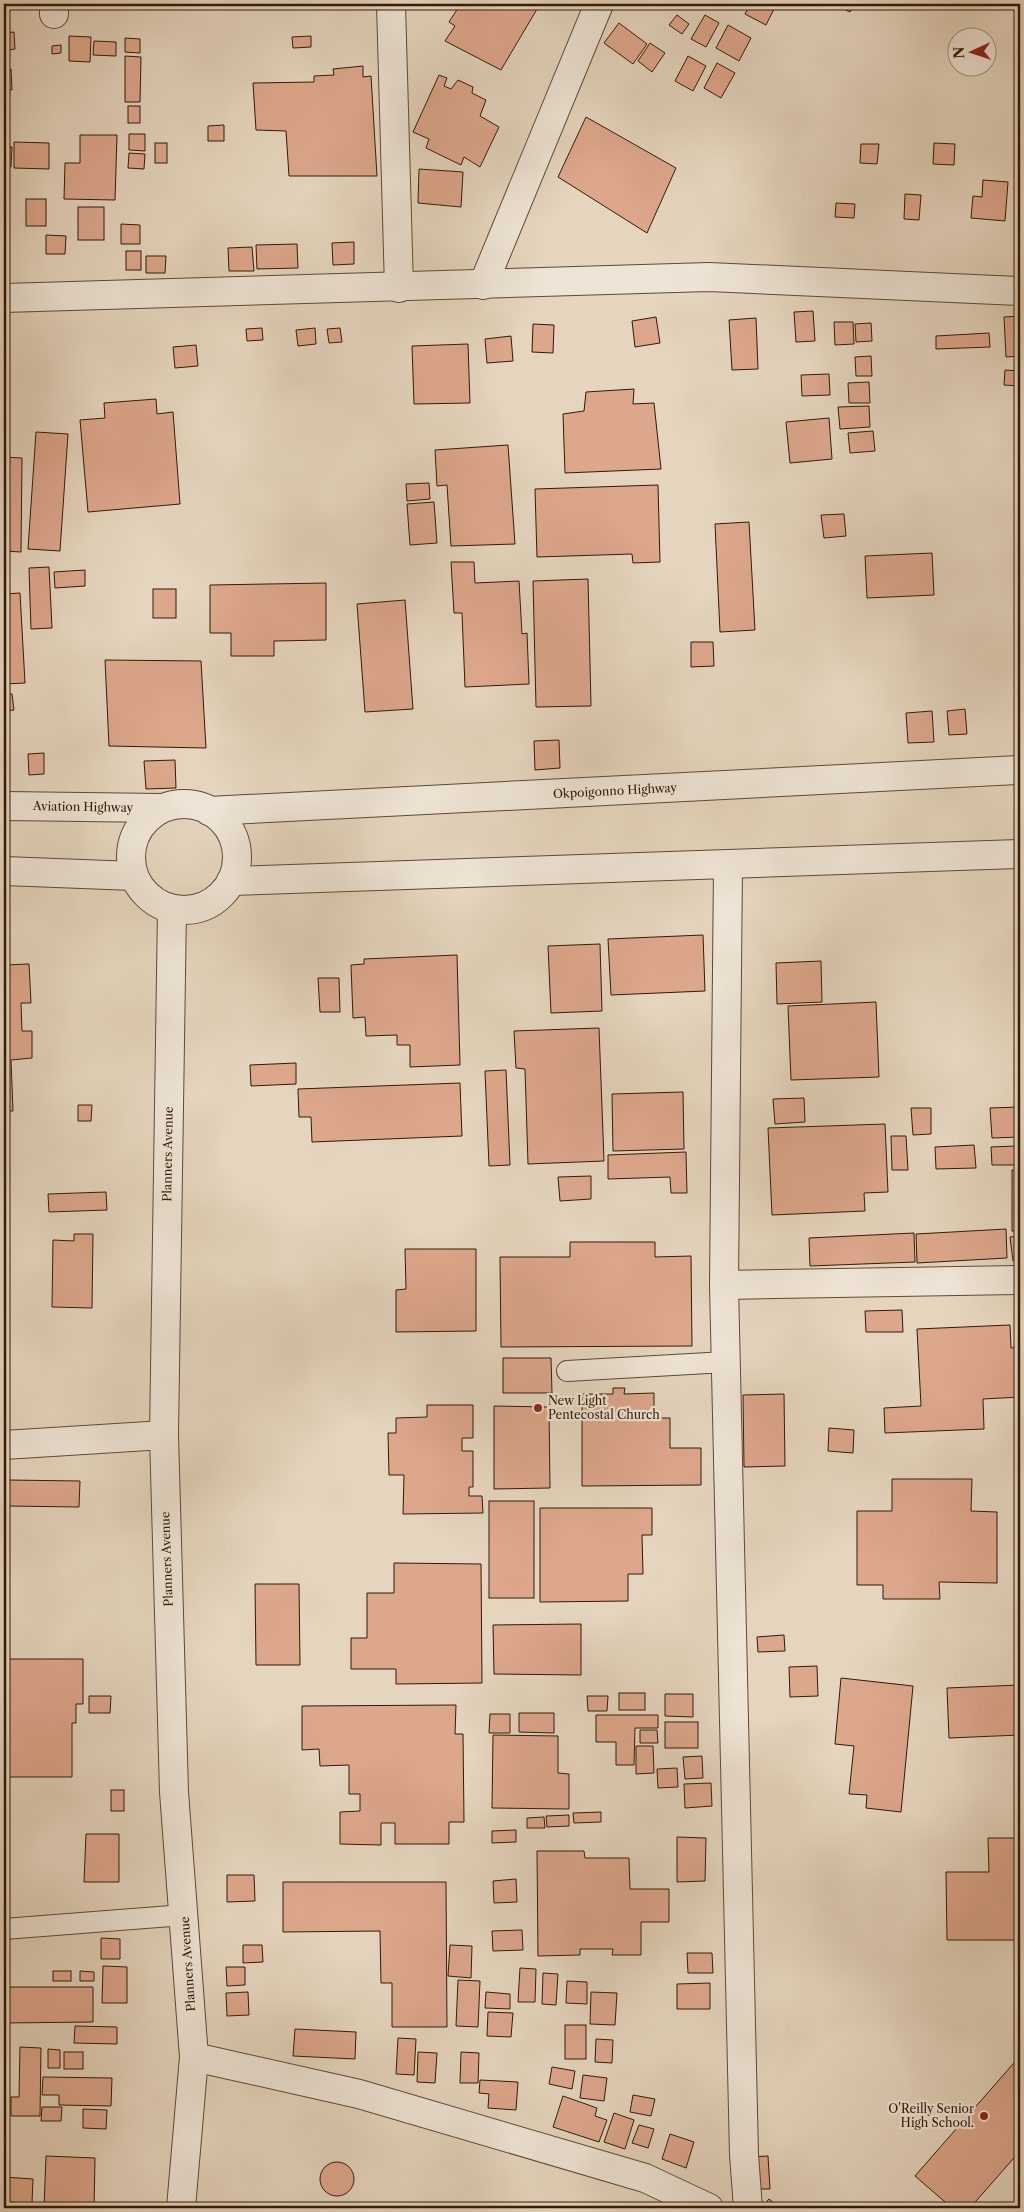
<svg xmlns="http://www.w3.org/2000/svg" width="1024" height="2212" viewBox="0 0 1024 2212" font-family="'Libre Caslon Text',serif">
<rect width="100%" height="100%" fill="#e5d5be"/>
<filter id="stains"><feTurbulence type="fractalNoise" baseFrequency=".004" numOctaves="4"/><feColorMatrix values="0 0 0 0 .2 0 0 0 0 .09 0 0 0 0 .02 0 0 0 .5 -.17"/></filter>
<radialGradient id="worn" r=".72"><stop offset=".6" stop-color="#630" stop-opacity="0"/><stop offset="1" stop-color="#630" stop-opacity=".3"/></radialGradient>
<g fill="#dda78c" stroke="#321a08">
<path d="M468,4H540L501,70L445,41L455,26L449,22L460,5L465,9Z"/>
<path d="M750,4H770L775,7L766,25L745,14Z"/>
<path d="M834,4H855L850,12Z"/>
<path d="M677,15L689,24L682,34L669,25Z"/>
<path d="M705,15L719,23L706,47L691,39Z"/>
<path d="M619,23L647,44L633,64L604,43Z"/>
<path d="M728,25L751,38L739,61L716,48Z"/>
<path d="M14,32L15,49L4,51V33Z"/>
<path d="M69,36L91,37L90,62L69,61Z"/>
<path d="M311,36V47L293,48L292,37Z"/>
<path d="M125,38L140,39V53L125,52Z"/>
<path d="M94,41L116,42V56L93,55Z"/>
<path d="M650,43L665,53L652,72L638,61Z"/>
<path d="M61,45V53L52,54V46Z"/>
<path d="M125,56L141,57L140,102H125Z"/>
<path d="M688,56L706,66L693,91L675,81Z"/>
<path d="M717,63L735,73L721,98L704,88Z"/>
<path d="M363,66V77L371,76L377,176H289L286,131L256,130L253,83L314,82V76L334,75L333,69Z"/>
<path d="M4,69H11L12,90H4Z"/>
<path d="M439,75L447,78L444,86L451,89L458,80L473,87L472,93L486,100L480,116L499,127L480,167L464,157L461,165L426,148L429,139L413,132Z"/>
<rect x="128" y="106" width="12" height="17"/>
<path d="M586,117L676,168L647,233L558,177Z"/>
<path d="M224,125V141H208V126Z"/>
<path d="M129,134H145V151L129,150Z"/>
<path d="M80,135H117L115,200L64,199L65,163H80Z"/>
<path d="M14,142L49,143V169L14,168Z"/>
<rect x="155" y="143" width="12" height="20"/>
<path d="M934,143L955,144L954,165L933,164Z"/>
<path d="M861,144H879L877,164L860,163Z"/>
<path d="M4,147H12L11,167H4Z"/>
<path d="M129,153L145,154L144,169L128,168Z"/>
<path d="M419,169L463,172L461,207L418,203Z"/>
<path d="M983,180L1008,182L1005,221L971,218L973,196L982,197Z"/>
<path d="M905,194L921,195L919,220L904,219Z"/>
<rect x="26" y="199" width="20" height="27"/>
<path d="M836,203L855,204L854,218L835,217Z"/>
<rect x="78" y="207" width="26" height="33"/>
<path d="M121,224L140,225V244H121Z"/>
<path d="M46,235L66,236L65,254H46Z"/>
<path d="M354,242V264L333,265L332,243Z"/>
<path d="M297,244L298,268L257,269L256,245Z"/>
<path d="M252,247L254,271H229L228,248Z"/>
<rect x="126" y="251" width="15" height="19"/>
<path d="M146,256H166L165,273H146Z"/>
<path d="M813,311L815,341L796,342L794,312Z"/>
<path d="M1020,316V356L1006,357L1004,317Z"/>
<path d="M656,317L660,343L635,347L632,321Z"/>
<path d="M756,318L758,369L732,370L729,320Z"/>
<path d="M834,322H853L854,344L835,345Z"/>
<path d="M871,323L872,341L856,342L855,324Z"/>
<path d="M533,324L554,325L553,353L532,352Z"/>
<path d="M262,328L263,340L247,341L246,329Z"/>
<path d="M315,328L316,344L298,346L296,330Z"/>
<path d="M340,328L342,342L329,343L327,329Z"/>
<path d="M989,333L990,347L936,349V336Z"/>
<path d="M511,336L513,361L487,363L485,339Z"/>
<path d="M468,344L470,403L414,404L412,346Z"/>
<path d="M196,345L198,366L175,368L173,347Z"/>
<path d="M871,356L872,376H856L855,357Z"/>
<path d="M1005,370L1020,371V386L1004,385Z"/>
<path d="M829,374L830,395L802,396L801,375Z"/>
<path d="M869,382L870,403H849L848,383Z"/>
<path d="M634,389L633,404L654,403L661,469L565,473L563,414L584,411L586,392Z"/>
<path d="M156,399L157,414L173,412L180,504L88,512L80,420L105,418L104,403Z"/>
<path d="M869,406L870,427L840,429L838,407Z"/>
<path d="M829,418L832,459L790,463L786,422Z"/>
<path d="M873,431L875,451L850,453L848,433Z"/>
<path d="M36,432L68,434L60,551L28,549Z"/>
<path d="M508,445L515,544L451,546L447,485L437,486L435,450Z"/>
<path d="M4,457L22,458L21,552L4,551Z"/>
<path d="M429,483L430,499L407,501L406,484Z"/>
<path d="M658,485L660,562L633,563L632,554L537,557L535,489Z"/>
<path d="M434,502L437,543L410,545L407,504Z"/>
<path d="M844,514L846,536L824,538L821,515Z"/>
<path d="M749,522L755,630L720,632L715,524Z"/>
<path d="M932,553L934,595L867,598L865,556Z"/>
<path d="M451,562H474L475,583L519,581L522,634L527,633L529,684L465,687L462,613H454Z"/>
<path d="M49,567L52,628L31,629L29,568Z"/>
<path d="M85,570V586L55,588L54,572Z"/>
<path d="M588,579L591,706L536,707L533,581Z"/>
<path d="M326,583V640L274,641V656H231V633H210V585Z"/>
<rect x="153" y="589" width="23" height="29"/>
<path d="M20,593L25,683L4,684V594Z"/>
<path d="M405,600L413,709L365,712L357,604Z"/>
<path d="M691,642H713L714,666L691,667Z"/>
<path d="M105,660L201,661L206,748L109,746Z"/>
<path d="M12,694L14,710L4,711V695Z"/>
<path d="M965,709L967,734L949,735L947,711Z"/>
<path d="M932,711L934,742L908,743L906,713Z"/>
<path d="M559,740L560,768L535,770L534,741Z"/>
<path d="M44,753V774L29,775L28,754Z"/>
<path d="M175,760L176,788L146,789L144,761Z"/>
<path d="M703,935L705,991L611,995L608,939Z"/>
<path d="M600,944L602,1011L551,1013L548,946Z"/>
<path d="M457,955L460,1065L410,1067V1045H397V1035L366,1036L365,1017L353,1018L351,965L364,964V959Z"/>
<path d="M821,961L822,1002L777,1004L776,963Z"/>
<path d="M29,964L31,1003H21L22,1031H32V1058L11,1060L13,1111H4V965Z"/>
<path d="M318,978H339L340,1012H320Z"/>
<path d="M876,1002L879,1077L791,1080L788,1006Z"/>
<path d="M599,1028L604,1161L528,1164L525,1069L516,1068L514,1031Z"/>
<path d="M296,1063V1084L251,1086L250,1065Z"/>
<path d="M506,1070L510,1165L489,1166L485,1071Z"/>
<path d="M460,1083L462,1136L312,1142L311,1117H299L298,1089Z"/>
<path d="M683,1092L684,1149L613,1151L612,1094Z"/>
<path d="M804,1098L805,1122L775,1124L773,1099Z"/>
<path d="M78,1105H92L91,1121H78Z"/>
<path d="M1019,1107L1020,1137L992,1138L990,1108Z"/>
<path d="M911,1108H931V1134L913,1135Z"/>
<path d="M885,1124L888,1192L864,1193L865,1211L772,1215L768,1128Z"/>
<path d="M891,1136H906L908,1170H892Z"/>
<path d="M974,1145L976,1168L936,1169L935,1147Z"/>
<path d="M1015,1146V1165H992L991,1147Z"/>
<path d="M686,1152L687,1193H671L670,1177L608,1179V1155Z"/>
<rect x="1012" y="1170" width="8" height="61"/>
<path d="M591,1176V1199L560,1201L558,1177Z"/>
<path d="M106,1192L107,1210L49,1212L48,1194Z"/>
<path d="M1006,1229L1007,1258L917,1263L916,1234Z"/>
<path d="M914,1233L915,1262L810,1266L809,1238Z"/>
<path d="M74,1234H93L92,1308L52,1307L53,1240L74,1241Z"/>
<path d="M1020,1236V1260L1013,1261L1010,1237Z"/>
<path d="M570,1242H655V1257L691,1256L692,1346L501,1347L500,1257H570Z"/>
<path d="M405,1249H476V1331L396,1332V1290L406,1289Z"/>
<path d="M902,1310L903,1332H866L865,1311Z"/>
<path d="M1010,1325L1011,1348L1020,1347V1397L983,1399L984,1429L885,1433L884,1408L921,1406L917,1329Z"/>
<path d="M503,1358H551L552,1393H503Z"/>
<path d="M613,1388H625L624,1394L654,1393V1418H670V1448H701V1485L582,1486V1394H613Z"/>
<path d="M784,1394L785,1466L744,1467L743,1395Z"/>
<path d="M427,1405H473V1438H462V1451H473V1487H469V1496H482L483,1513L403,1514L404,1475H389L388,1433H396V1418L427,1417Z"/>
<path d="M494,1406L549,1407L550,1488L494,1489Z"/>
<path d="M829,1428L854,1430L853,1453L828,1451Z"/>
<path d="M892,1479H972L971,1511L997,1512V1583L939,1582L940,1599H883V1585H857V1511H892Z"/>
<path d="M8,1480L80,1481L79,1507L7,1506Z"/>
<rect x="489" y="1501" width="45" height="97"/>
<path d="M540,1508H652V1535H642L643,1574H628V1601L540,1602Z"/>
<path d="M394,1563L481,1564L482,1683L396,1684V1669H351V1638H367V1593H394Z"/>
<path d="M255,1584H299L300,1665H256Z"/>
<path d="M581,1624V1675L494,1674L493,1625Z"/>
<path d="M784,1635L785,1651L758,1652L757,1637Z"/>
<path d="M4,1659H83V1704H76V1723H72V1777H4Z"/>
<path d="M817,1666L818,1696L790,1697L789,1667Z"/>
<path d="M841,1678L913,1686L901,1812L866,1808L867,1795L849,1794L854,1746L835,1744Z"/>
<path d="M1020,1685V1735L949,1738L947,1688Z"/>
<rect x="619" y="1693" width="26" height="17"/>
<path d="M665,1694H693V1717L665,1716Z"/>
<path d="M89,1696H111L110,1713H89Z"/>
<path d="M587,1696H608L607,1711H588Z"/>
<path d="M456,1705L455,1734H463L464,1822H449V1844H395V1823H381V1845L340,1844V1812L360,1811V1794H349V1765L320,1766L319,1749L302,1750V1706Z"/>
<path d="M519,1713H554V1733L519,1732Z"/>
<path d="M490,1714H510V1733H489Z"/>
<path d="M596,1715H658V1728H635L634,1765H616V1742H596Z"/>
<rect x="665" y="1722" width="33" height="26"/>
<path d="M640,1730H657L658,1743H640Z"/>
<path d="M493,1735L558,1736V1773L569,1774V1809L492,1808Z"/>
<path d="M636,1746H653L654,1773L636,1774Z"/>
<path d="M702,1756L703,1778L685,1779L683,1757Z"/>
<path d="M677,1768L678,1787L658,1788L657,1769Z"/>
<path d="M711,1783L712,1806L685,1808L684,1784Z"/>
<rect x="111" y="1790" width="13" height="21"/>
<path d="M601,1812V1822L574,1823L573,1813Z"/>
<path d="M569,1815V1826L547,1827L546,1816Z"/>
<path d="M544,1817L545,1828H527V1818Z"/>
<path d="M516,1830V1842L492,1843V1831Z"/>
<path d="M86,1834H119V1882H84Z"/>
<path d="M677,1837L706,1838L705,1881L677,1882Z"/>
<path d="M988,1838H1020V1940H947L946,1872H989Z"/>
<path d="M537,1851H584L585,1858H629L630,1889H669V1922H641V1955H612L613,1949H580V1955L538,1956Z"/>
<path d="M227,1875H254L255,1901L227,1902Z"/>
<path d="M516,1879L517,1902L494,1903L493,1881Z"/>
<path d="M283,1882H446L447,2027H392V1983H381L380,1931L283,1932Z"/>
<path d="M522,1930L523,1950L493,1951L492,1931Z"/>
<path d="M101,1938L120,1939V1959H101Z"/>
<path d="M243,1945H262L263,1962L243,1963Z"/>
<path d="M450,1945L472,1946L471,1978L448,1976Z"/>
<path d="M687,1953H712L713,1973H688Z"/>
<path d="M103,1966L127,1967V2003H102Z"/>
<path d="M226,1967H245V1985L227,1986Z"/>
<path d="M520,1968L536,1969L535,2002H518Z"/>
<rect x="53" y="1971" width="18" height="10"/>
<path d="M80,1971L94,1972V1981H80Z"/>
<path d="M543,1973L558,1974L556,2005L542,2004Z"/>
<path d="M458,1980L480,1981L478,2027L456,2026Z"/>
<path d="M567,1981L587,1982V2004L566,2003Z"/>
<path d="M710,1983V2009H677V1984Z"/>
<path d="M4,1987H93V2022L4,2023Z"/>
<path d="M248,1992L249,2015L227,2016L226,1993Z"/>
<path d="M486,1992L510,1994V2009L485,2008Z"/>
<path d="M591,1992L617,1993L615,2025L590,2024Z"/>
<path d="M488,2012L513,2013L511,2037L487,2036Z"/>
<rect x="565" y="2025" width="21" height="34"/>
<path d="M75,2026L117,2027V2044L74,2043Z"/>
<path d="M295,2029L356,2032L355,2059L293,2056Z"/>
<path d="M398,2038L416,2039L414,2075L396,2074Z"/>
<path d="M596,2039L613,2040L612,2063L595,2062Z"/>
<path d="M20,2047L41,2048L40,2116H11V2097H19Z"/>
<path d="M48,2049L60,2050V2068H48Z"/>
<rect x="64" y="2052" width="19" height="17"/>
<path d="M418,2052L437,2053L435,2083L417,2082Z"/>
<path d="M461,2052L479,2053L478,2083H460Z"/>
<path d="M1020,2056V2151L970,2208H952L915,2176Z"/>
<path d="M552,2067L575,2071L572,2089L549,2084Z"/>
<path d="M583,2075L607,2078L604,2101L580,2098Z"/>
<path d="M43,2077L112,2078L111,2106L59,2105V2095H42Z"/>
<path d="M480,2080L518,2082L516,2110L488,2108L489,2094L479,2093Z"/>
<path d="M633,2095L655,2099L651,2116L630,2112Z"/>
<path d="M563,2096L597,2108L595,2116L607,2120L599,2142L553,2127Z"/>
<path d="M42,2107H62L61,2121H41Z"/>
<path d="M83,2109L107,2110L106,2129L83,2128Z"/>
<path d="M614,2113L634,2120L625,2149L604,2142Z"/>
<path d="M639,2125L654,2129L648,2148L632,2143Z"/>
<path d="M670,2134L694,2142L686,2168L662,2159Z"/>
<path d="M46,2156L95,2158L94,2208H44Z"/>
<path d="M768,2156L770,2189H752L750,2157Z"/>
<circle cx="337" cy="2179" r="17"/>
<path d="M4,2177L33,2179L32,2203L4,2202Z"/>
<path d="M769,2199L780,2208H761Z"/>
</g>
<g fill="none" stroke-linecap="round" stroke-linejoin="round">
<g stroke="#5f4936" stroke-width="22">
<g id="service">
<path d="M567,1371L726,1362"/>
<path d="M4,1929L184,1915"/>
</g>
</g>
<g stroke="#5f4936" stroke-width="30">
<g id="minor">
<path d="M54,4V14"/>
<path d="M391,4L399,288"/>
<path d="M483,285L599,4"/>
<path d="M4,298L709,277L1020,291"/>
<circle cx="184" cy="857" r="53"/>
<path d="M4,806L162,808"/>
<path d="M209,811L1020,770"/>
<path d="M728,865L724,1285L744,2155L748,2208"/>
<path d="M4,871L134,876"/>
<path d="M231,881L1020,854"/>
<path d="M172,909L164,1435L174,1792L194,2057L181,2208"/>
<path d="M724,1285L1020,1280"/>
<path d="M4,1445L164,1435"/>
<path d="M194,2057L359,2094L645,2178L709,2208"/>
</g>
</g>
<use href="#service" stroke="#eee4d5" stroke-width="20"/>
<use href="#minor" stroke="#eee4d5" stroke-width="28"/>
</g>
<g fill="#8f2418" stroke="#eee4d5" stroke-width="2">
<circle cx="538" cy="1408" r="5"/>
<circle cx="984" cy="2116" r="5"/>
</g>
<g text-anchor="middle" stroke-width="4.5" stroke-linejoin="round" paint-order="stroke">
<g font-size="12" fill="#321a08" stroke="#eee4d5">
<text transform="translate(615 791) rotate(-3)" y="4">Okpoigonno Highway</text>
<text transform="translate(83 807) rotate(1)" y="4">Aviation Highway</text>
<text transform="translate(168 1154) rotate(-89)" y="4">Planners Avenue</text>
<text transform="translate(167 1559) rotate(-92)" y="4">Planners Avenue</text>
<text transform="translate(188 1964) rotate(-94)" y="4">Planners Avenue</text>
</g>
<g font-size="12" fill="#321a08" stroke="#eee4d5" text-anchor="start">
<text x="548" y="1405">New Light<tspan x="548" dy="14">Pentecostal Church</tspan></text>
<text x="974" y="2113" text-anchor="end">O'Reilly Senior<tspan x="974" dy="14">High School.</tspan></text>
</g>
</g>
<rect width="1024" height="2212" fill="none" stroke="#e5d5be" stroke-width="20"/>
<rect x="5" y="5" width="1014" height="2202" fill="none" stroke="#321a08" stroke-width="2.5"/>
<rect x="10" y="10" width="1004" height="2192" fill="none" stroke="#321a08"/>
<g transform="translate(972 52) rotate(267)"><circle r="24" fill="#eee4d5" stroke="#a39383"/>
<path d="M0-4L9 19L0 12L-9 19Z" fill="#8f2418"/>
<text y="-8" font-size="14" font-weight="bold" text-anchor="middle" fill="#321a08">N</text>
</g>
<rect width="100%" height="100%" filter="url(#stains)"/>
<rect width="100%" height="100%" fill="url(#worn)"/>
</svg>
